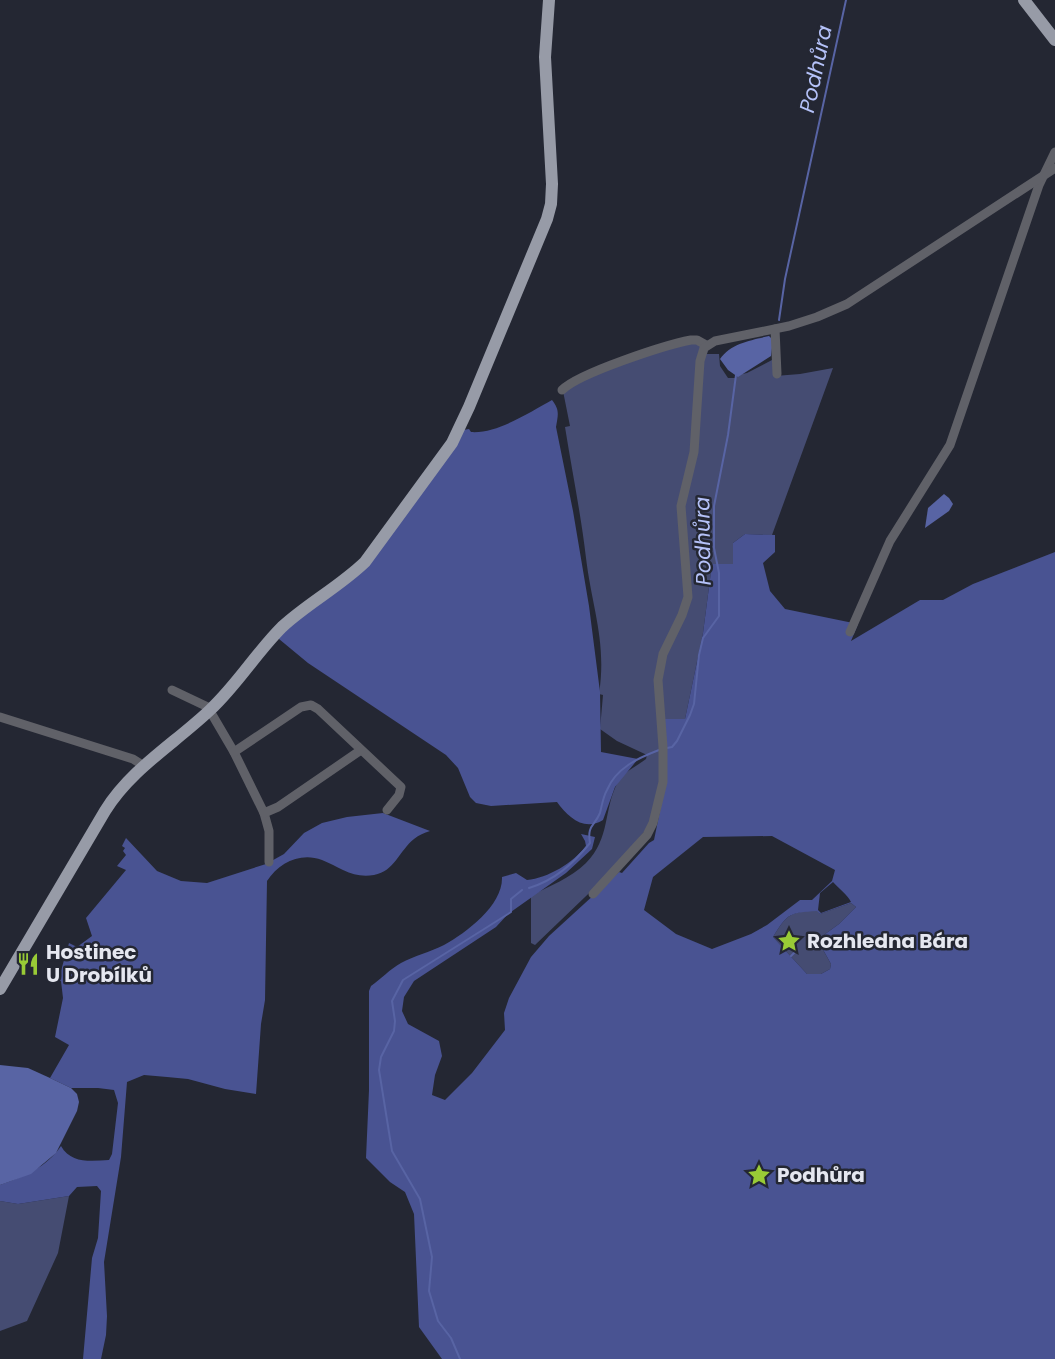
<svg xmlns="http://www.w3.org/2000/svg" width="1055" height="1359" viewBox="0 0 1055 1359" font-family="Poppins,sans-serif">
<rect width="100%" height="100%" fill="#242733"/>
<g fill="#454c72">
<path d="M692,342L708,350L707,354H719L720,366L728,378H736L737,375L747,373L772,360L775,376L800,374L833,368L772,535L745,534L733,543V565L712,564L703,633L685,719L663,770L648,827L609,874L535,945L531,943V896C550,885 570,879 586,863C611,838 603,809 618,782C623,772 637,766 646,759L647,755L617,741L600,729L603,695L599,694C607,642 592,608 586,558C581,515 572,471 565,427L570,426L563,391C603,368 647,355 692,342Z"/>
<path d="M851,903L856,907L839,924L821,937L822,948L831,964L830,969L821,974H807L773,937C788,913 789,913 817,910L820,914Z"/>
<path d="M69,1196L58,1253L27,1321L0,1331V1201L18,1204Z"/>
</g>
<g fill="#495392" fill-rule="evenodd">
<path d="M552,400C560,410 558,415 556,427L573,511L589,606L600,692L601,752L638,759L615,787L603,820C584,832 568,817 557,802L491,806L476,803L470,797L458,768L446,755L308,663L279,639V633L347,579L463,430L469,429L471,432C497,434 530,412 552,400Z"/>
<path d="M745,534L775,535V552L763,563L770,591L785,609L858,624L851,641L920,600H943L973,584L1055,552V1359H442L419,1327L414,1214L405,1192L390,1182L366,1158L369,1090V991L371,986C381,979 390,969 401,963C414,956 430,952 444,945C467,932 503,905 502,877L516,873L527,880C548,878 573,863 586,846L585,841L581,834L595,837L592,849L566,873L508,914L496,927L414,981L404,997L402,1011L408,1024L439,1041L442,1056L435,1075L432,1095L445,1100L472,1073L505,1030L504,1013L509,998L531,957L549,936L619,872L622,873L649,843L654,840L667,777L664,719H685L703,633L712,564H733V543ZM772,836L835,870L832,881L812,900H800L767,925L751,934L712,949L676,934L644,910L653,877L703,837ZM833,882C839,889 848,895 851,902L821,913L818,910L820,893ZM851,903L856,907L839,924L821,937V946L831,964L830,969L821,974H807L773,937C788,913 789,913 817,911L820,914Z"/>
<path d="M383,813L430,831C424,833 419,835 414,839C399,851 395,871 374,875C353,879 340,867 322,860C300,852 279,863 267,881L265,1000L261,1024L256,1094L225,1089L188,1079L167,1077L144,1075L127,1082L121,1157L104,1262L107,1316L106,1335L101,1359H83L92,1258L98,1238L101,1191L97,1186L77,1187L69,1196L18,1204L0,1201V1185C24,1176 46,1168 61,1146C71,1164 91,1161 109,1160L112,1154L118,1103L114,1090L98,1088H71L50,1078L69,1045L55,1037L63,998L61,981H58L69,943L77,947L92,936L86,918L126,870L117,866L126,855L123,851L125,848L122,846L126,838L157,871L181,881L207,883L266,864L284,854L304,833L322,823L347,817Z"/>
</g>
<g fill="#5864a4">
<path d="M769,336L773,340L771,356L738,377L728,370L720,359C731,343 752,340 769,336Z"/>
<path d="M944,494L949,498L953,504L949,511L925,528L928,508Z"/>
<path d="M0,1065L28,1068L50,1078L71,1088L77,1094L79,1102L77,1111L56,1153L31,1174L0,1185Z"/>
</g>
<g fill="none" stroke-linecap="round" stroke-linejoin="round">
<g stroke="#5864a4" stroke-width="2">
<path d="M779,320L785,279L846,0"/>
<path d="M667,748L672,747L677,741L690,715L694,704L699,655L703,638L719,616V573L714,548V506L728,435L736,375"/>
<path d="M529,888C555,880 573,864 590,843C587,825 594,827 600,813C602,805 603,797 607,790C616,768 638,758 659,750"/>
<path d="M810,943L815,941"/>
<path d="M791,956L796,951"/>
<path d="M460,1359L451,1338L438,1321L429,1291L432,1257L420,1199L392,1151L379,1070L381,1057L394,1031L395,1021L392,1001L403,980L508,914L511,912V899L522,890"/>
</g>
<g stroke="#606168" stroke-width="9">
<path d="M775,329L777,374"/>
<path d="M562,390C579,373 665,345 691,340H697L706,345"/>
<path d="M850,632L890,541L950,445L1039,185L1055,152"/>
<path d="M172,690L212,709"/>
<path d="M210,711L234,752L264,813L269,831V862"/>
<path d="M0,717L133,759L144,766"/>
<path d="M234,752L301,707L311,705L318,709L401,787L399,795L387,810"/>
<path d="M264,813L278,807L361,750"/>
<path d="M593,894L647,835L653,823L663,782V747L658,680L663,654L682,615L688,597L681,506L694,452L700,361L704,348L715,341L789,326L817,317L847,304L1055,168"/>
</g>
<g stroke="#979ba7" stroke-width="12">
<path d="M1024,0L1055,40"/>
<path d="M0,989L105,811C131,769 174,744 210,710C237,685 256,653 282,627C308,603 339,587 365,562L452,443L469,407L547,219L551,204L552,184L545,57L549,0"/>
</g>
</g>
<defs>
<g id="sight-bare" transform="scale(1.8)"><path d="M0-6L1.8-2.2L6-1.7L2.9 1.2L3.7 5.4L0 3.3L-3.7 5.4L-2.9 1.2L-6-1.7L-1.8-2.2Z" fill="#99cb36" stroke="#242733" stroke-width="2.5" paint-order="stroke"/></g>
<g id="restaurant-bare" transform="scale(1.8)"><path d="M-5-6h1v4h1v-4h1v4h1v-4h1v5L-1.5 .5V6h-2V.5L-5-1ZM5-6V6H3V1.5H1.5Q1.5-4 5-6Z" fill="#99cb36" stroke="#242733" stroke-width="2.5" paint-order="stroke"/></g>
</defs>
<g fill-rule="evenodd">
<use href="#sight-bare" x="789" y="941"/>
<use href="#restaurant-bare" x="28" y="964"/>
<use href="#sight-bare" x="759" y="1175"/>
</g>
<g text-anchor="middle" stroke-width="5" stroke-linejoin="round" paint-order="stroke">
<g font-size="20" font-weight="bold" fill="#e5e7f0" stroke="#242733" text-anchor="start">
<text x="807" y="948">Rozhledna Bára</text>
<text x="46" y="959">Hostinec<tspan x="46" dy="23">U Drobílků</tspan></text>
<text x="777" y="1182">Podhůra</text>
</g>
<g font-size="21" font-style="italic" fill="#b5c2f9" stroke="#242733">
<text transform="translate(816 69) rotate(-78)" y="7">Podhůra</text>
<text transform="translate(703 541) rotate(-91)" y="7">Podhůra</text>
</g>
</g>
</svg>
